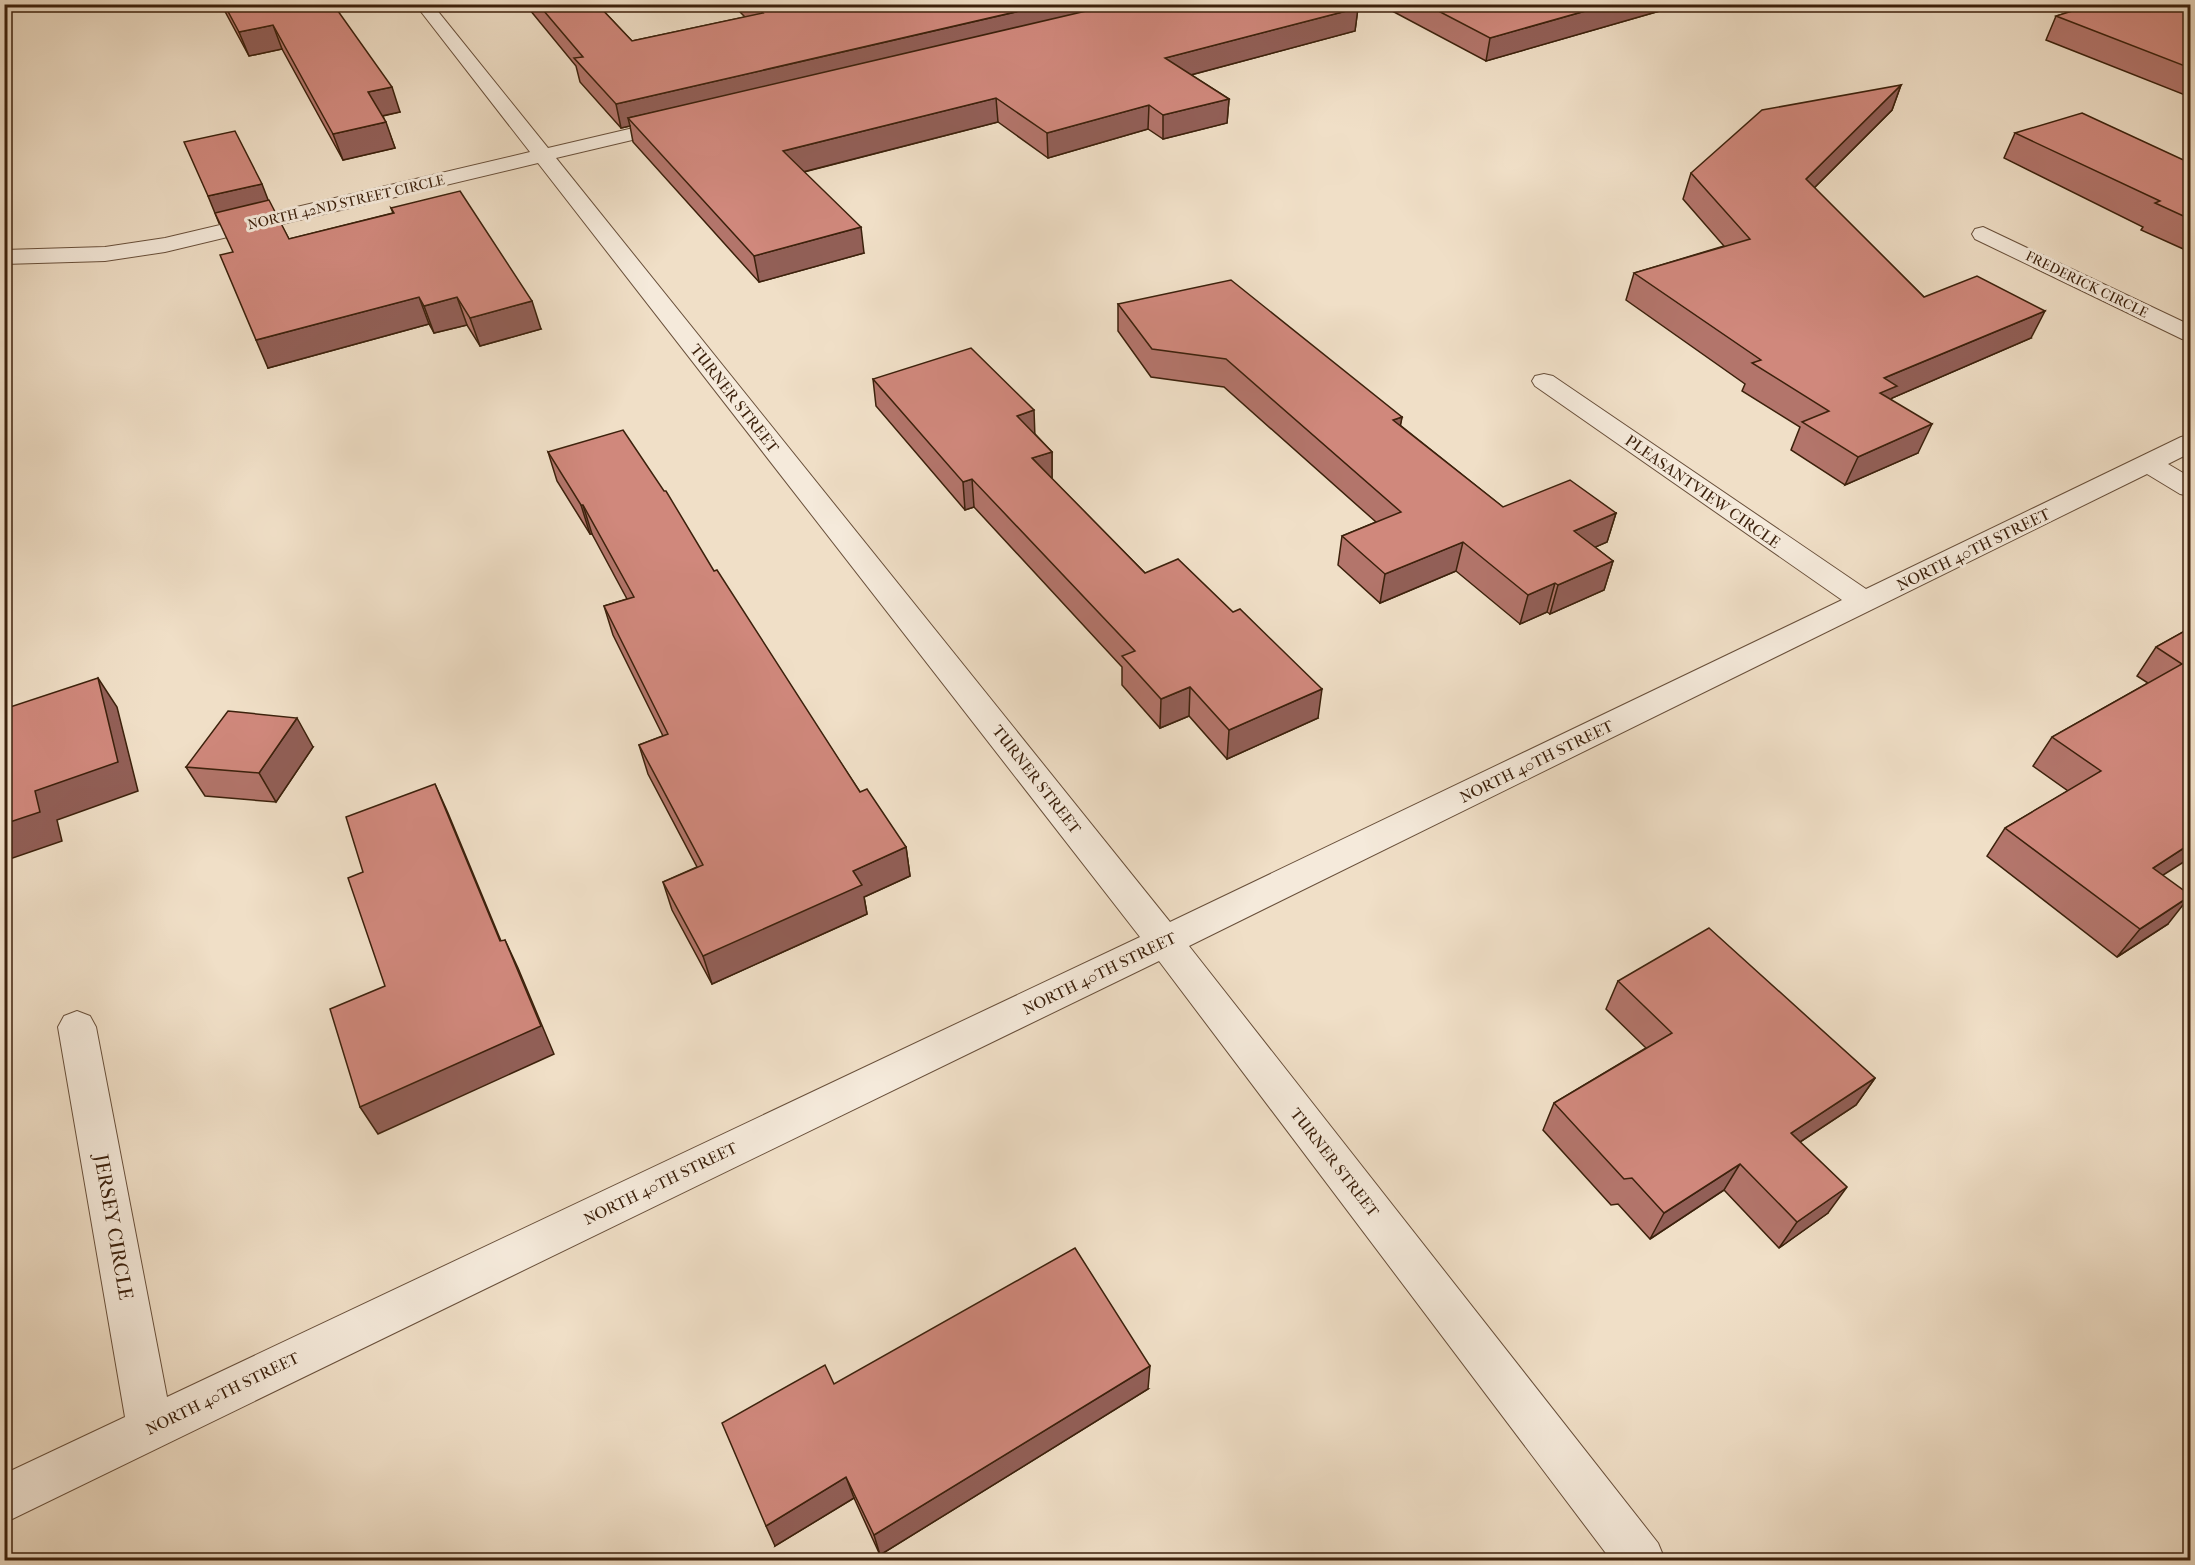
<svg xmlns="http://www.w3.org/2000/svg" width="2195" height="1565" viewBox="0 0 2195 1565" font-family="'IM FELL French Canon',serif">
<rect width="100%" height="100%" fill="#f0dfc7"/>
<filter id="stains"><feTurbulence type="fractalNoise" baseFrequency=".00333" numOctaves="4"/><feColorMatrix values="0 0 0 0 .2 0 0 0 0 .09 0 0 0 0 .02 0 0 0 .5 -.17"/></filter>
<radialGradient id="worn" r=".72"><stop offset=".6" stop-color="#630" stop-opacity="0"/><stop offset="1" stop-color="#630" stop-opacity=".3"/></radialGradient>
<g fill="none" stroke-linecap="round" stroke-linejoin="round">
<g stroke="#69503b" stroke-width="2">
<g id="minor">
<path d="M415,4H432L548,148L676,118L683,120L686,124L683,128L556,158L1170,922L1842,600L1535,386L1532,381L1535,376L1544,374L1553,376L1866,589L2181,437L2190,435V453L2168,464L2190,477V496L2180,494L2147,474L1189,946L1658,1543L1665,1560H1611L1159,961L4,1523V1474L125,1417L58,1027L64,1016L77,1011L90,1016L96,1027L167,1397L1140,937L538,163L165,252L105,261L4,264V250L105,247L165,238L530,152Z"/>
<path d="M1983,227L2190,325V341L2182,339L1975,239L1972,234L1975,229Z"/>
</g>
</g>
<use href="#minor" fill="#f5eadb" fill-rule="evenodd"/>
</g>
<g fill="#b3756b" stroke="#3c210c" stroke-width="1.5">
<path d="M221,4H333L400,112L383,116L395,148L343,160L282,49L249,56Z"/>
<path d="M525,4H597L632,41L745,17L732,4H1351L1358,8L1355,31L1191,75L1229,99L1227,123L1163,139L1148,129L1048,158L998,122L804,172L864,253L759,282L633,142L630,126L621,128L580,82L576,66Z"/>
<path d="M1379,4H1684L1486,61Z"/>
<path d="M2095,4H2190V97L2046,40L2056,16Z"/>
<path d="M1901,85L1892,110L1814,188L1924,297L2031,338L1892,398L1891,400L1918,453L1845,485L1791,450L1800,427L1742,391L1745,384L1626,300L1634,273L1724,246L1683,199L1691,173Z"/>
<path d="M2015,133L2190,163V252L2141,230L2143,227L2004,158Z"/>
<path d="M268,200L289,239L393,213L391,208L541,329L480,346L467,325L434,333L429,324L268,368Z"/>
<path d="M1118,304L1402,417L1400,425L1503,507L1616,513L1607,542L1595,547L1613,561L1604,590L1550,614L1547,612L1520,624L1456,571L1380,603L1338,565L1342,536L1376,522L1224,387L1151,377L1118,331Z"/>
<path d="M873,379L1035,434L1052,452V479L1145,573L1318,718L1227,759L1189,716L1160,728L1122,685V667L974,507L965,510L876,406Z"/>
<path d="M548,452L714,571L860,792L906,847L910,876L864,897L867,914L712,984L672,910L663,882L697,867L648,774L639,745L663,736L613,635L604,606L627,599L592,534H590L557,481Z"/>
<path d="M2190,628L2163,875L2168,924L2117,957L1987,856L2005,828L2068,791L2033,766L2052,737L2148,683L2137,676L2156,647Z"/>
<path d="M313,747L276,802L205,796L186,767Z"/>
<path d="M1618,981L1875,1078L1856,1105L1800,1142L1828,1213L1779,1248L1724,1190L1650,1239L1618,1204L1611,1205L1543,1130L1554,1103L1646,1048L1606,1009Z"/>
<path d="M834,1384L1148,1389L880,1555L854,1498L775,1546Z"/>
</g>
<g fill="#925f57" stroke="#3c210c" stroke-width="1.5">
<path d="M1050,4H1147L628,118L630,126L621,128L616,104Z"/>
<path d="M1610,4H1684L1486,61L1490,38Z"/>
<path d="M1358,8L1355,31L1164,82L1165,58Z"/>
<path d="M273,25L282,49L249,56L239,32Z"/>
<path d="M1901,85L1892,110L1797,205L1806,179Z"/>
<path d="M392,87L400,112L377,117L368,92Z"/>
<path d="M996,98L998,122L787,176L783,151Z"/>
<path d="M1229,99L1227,123L1163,139V115Z"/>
<path d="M1149,105L1148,129L1048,158L1047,133Z"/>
<path d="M386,122L395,148L343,160L333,134Z"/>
<path d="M262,184L272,210L219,223L208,196Z"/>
<path d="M861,227L864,253L759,282L754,256Z"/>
<path d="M419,297L429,324L268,368L256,340Z"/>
<path d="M457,297L467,325L434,333L424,306Z"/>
<path d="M532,301L541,329L480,346L470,318Z"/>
<path d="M2045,311L2031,338L1892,398L1885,414L1868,422L1884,378Z"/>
<path d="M1034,410L1035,438L1017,416Z"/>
<path d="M1402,417L1397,445L1393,420Z"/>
<path d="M1932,424L1918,453L1845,485L1858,457Z"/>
<path d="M1052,452V479L1032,458Z"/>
<path d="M972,479L974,507L965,510L963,482Z"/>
<path d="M581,505H583L592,534H590Z"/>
<path d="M1616,513L1607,542L1566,560L1574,531Z"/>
<path d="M1463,542L1456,571L1380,603L1385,574Z"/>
<path d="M1613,561L1604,590L1550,614L1558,585Z"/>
<path d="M1555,583L1547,612L1520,624L1528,595Z"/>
<path d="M98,678L117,707L138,791L57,820L62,841L4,861V824L35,791Z"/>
<path d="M1190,687L1189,716L1160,728L1161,699Z"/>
<path d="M1322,689L1318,718L1227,759L1229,730Z"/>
<path d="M297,718L313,747L276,802L259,773Z"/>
<path d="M435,784L448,813L513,970L500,941Z"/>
<path d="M2190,844V858L2130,896L2153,868Z"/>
<path d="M906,847L910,876L864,897L867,914L712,984L703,956L853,871Z"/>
<path d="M2190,896L2168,924L2117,957L2140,929Z"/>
<path d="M505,940L518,968L554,1054L378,1134L360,1107Z"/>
<path d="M1875,1078L1856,1105L1774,1159L1791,1133Z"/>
<path d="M1740,1164L1724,1190L1650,1239L1664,1213Z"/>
<path d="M1847,1187L1828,1213L1779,1248L1797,1222Z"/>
<path d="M1150,1366L1148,1389L880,1555L874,1535Z"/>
<path d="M846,1477L854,1498L775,1546L766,1526Z"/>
</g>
<g fill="#d0887c" stroke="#3c210c" stroke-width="1.5">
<path d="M224,4H333L392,87L368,92L386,122L333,134L273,25L239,32Z"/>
<path d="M538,4H597L632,41L763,13L753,4H1050L616,104L574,58L583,57Z"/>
<path d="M1116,4H1351L1358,8L1165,58L1229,99L1163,115L1149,105L1047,133L996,98L783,151L861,227L754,256L628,118Z"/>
<path d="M1425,4H1610L1490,38Z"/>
<path d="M2095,4H2187L2190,6V68L2056,16Z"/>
<path d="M1901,85L1806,179L1924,297L1977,276L2045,311L1884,378L1897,386L1880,393L1932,424L1858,457L1802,422L1829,411L1752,363L1761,360L1634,273L1750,239L1691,173L1762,110Z"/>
<path d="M2082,113L2190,163V219L2155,203L2160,201L2015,133Z"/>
<path d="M235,131L262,184L208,196L184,142Z"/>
<path d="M460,191L532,301L470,318L457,297L424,306L419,297L256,340L220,255L233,252L215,213L269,200L289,239L394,213L391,208Z"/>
<path d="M1231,280L1402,417L1393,420L1503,507L1570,480L1616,513L1574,531L1613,561L1558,585L1555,583L1528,595L1463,542L1385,574L1342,536L1401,512L1226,359L1152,349L1118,304Z"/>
<path d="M971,348L1034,410L1017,416L1052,452L1032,458L1145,573L1178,559L1233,612L1240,609L1322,689L1229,730L1190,687L1161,699L1122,656L1135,651L972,479L963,482L873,379Z"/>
<path d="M623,430L664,491H666L714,571L717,570L860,792L867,789L906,847L853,871L862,885L703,956L663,882L703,865L639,745L668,734L604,606L634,597L583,505H581L548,452Z"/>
<path d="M2190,628V763L2187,765L2190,767V844L2153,868L2190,895V896L2140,929L2005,828L2101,771L2052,737L2182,664L2156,647Z"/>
<path d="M98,678L118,762L35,791L40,812L4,824V709Z"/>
<path d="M228,711L297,718L259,773L186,767Z"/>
<path d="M435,784L500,941L505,940L541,1026L360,1107L330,1009L385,986L348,878L363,872L346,817Z"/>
<path d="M1709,928L1875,1078L1791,1133L1847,1187L1797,1222L1740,1164L1664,1213L1632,1178L1624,1179L1554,1103L1672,1033L1618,981Z"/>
<path d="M1075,1248L1150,1366L874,1535L846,1477L766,1526L722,1423L825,1365L834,1384Z"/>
</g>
<g text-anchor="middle" stroke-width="6" stroke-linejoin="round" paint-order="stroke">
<g font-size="14" fill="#3c210c" stroke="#f5eadb">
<text transform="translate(346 202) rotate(-13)" y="5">NORTH 42ND STREET CIRCLE</text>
<text transform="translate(2087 284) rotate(26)" y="5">FREDERICK CIRCLE</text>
</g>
<g font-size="16" fill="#3c210c" stroke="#f5eadb">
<text transform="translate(735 398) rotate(52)" y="6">TURNER STREET</text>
<text transform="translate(1703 491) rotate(35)" y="6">PLEASANTVIEW CIRCLE</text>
<text transform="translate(1973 549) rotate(-26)" y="6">NORTH 40TH STREET</text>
<text transform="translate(1536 761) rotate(-26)" y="6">NORTH 40TH STREET</text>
<text transform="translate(1037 779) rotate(52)" y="6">TURNER STREET</text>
<text transform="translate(1099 973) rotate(-26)" y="6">NORTH 40TH STREET</text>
<text transform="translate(1335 1162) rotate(52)" y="6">TURNER STREET</text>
<text transform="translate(660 1183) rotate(-26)" y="6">NORTH 40TH STREET</text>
<text transform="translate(222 1393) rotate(-26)" y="6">NORTH 40TH STREET</text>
</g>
<g font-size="20" fill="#3c210c" stroke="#f5eadb">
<text transform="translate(114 1227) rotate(80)" y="7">JERSEY CIRCLE</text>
</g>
</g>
<rect width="2195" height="1565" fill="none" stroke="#f0dfc7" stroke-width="24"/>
<rect x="6" y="6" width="2183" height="1553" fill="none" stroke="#3c210c" stroke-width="3"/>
<rect x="12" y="12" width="2171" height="1541" fill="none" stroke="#3c210c" stroke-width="1.5"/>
<rect width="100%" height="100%" filter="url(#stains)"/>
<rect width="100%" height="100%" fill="url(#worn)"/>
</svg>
